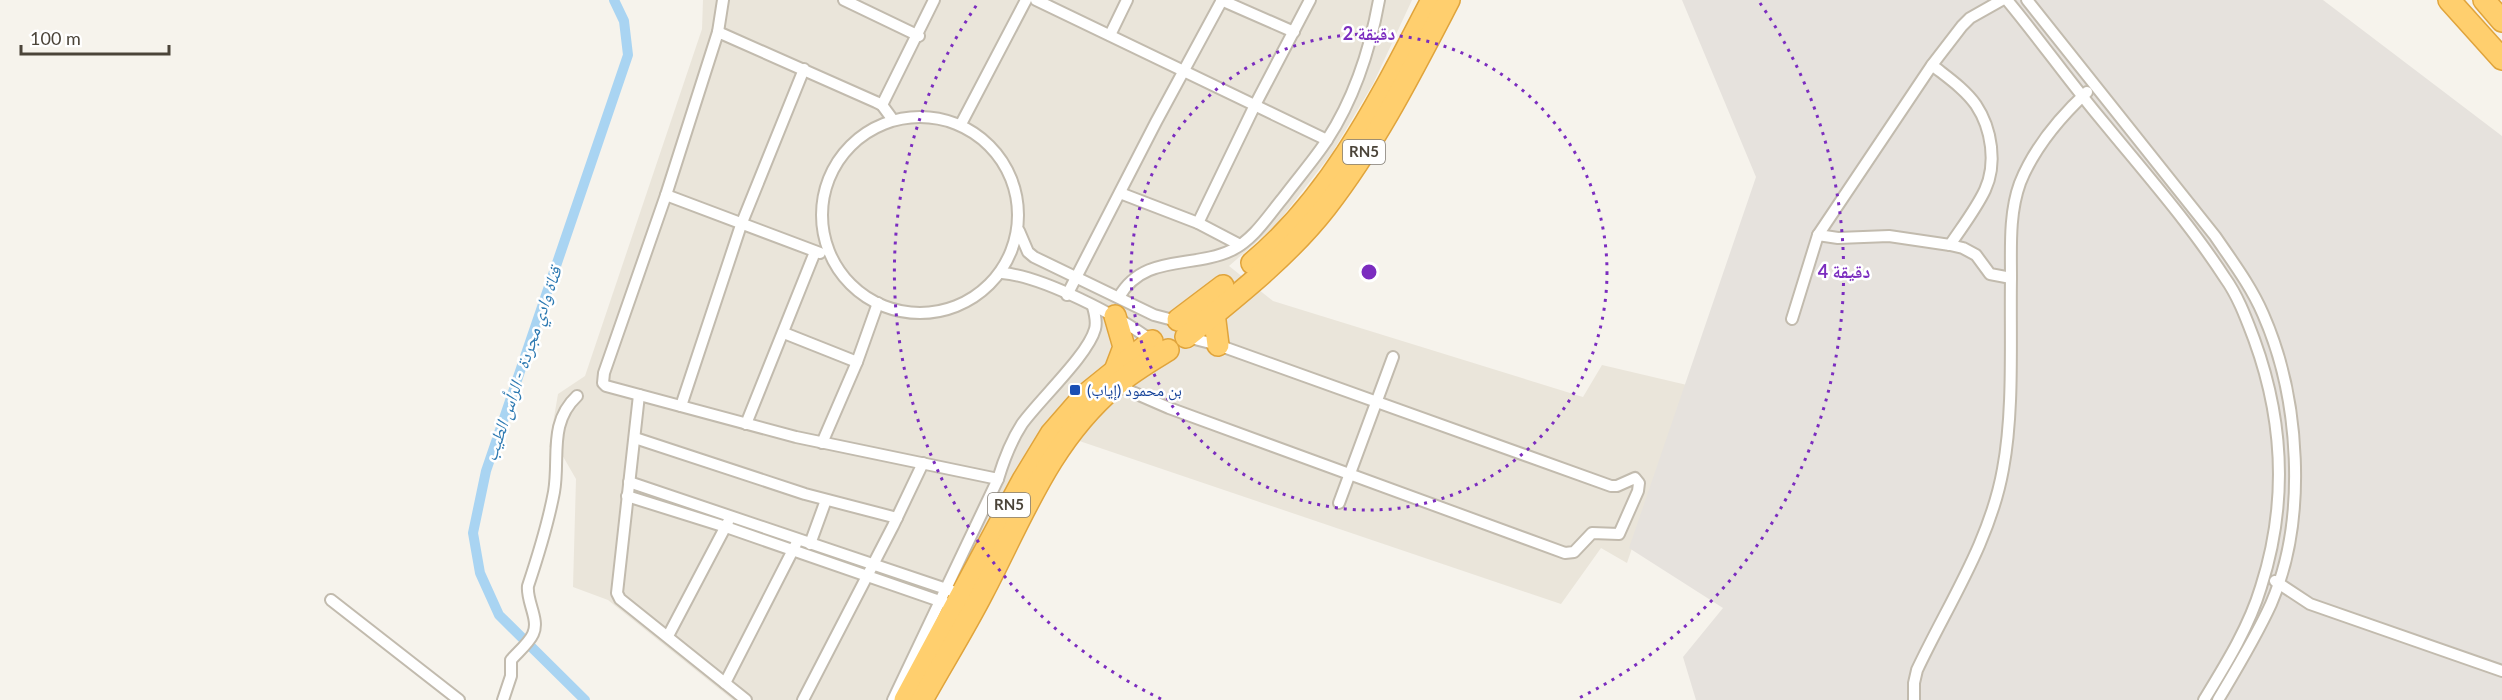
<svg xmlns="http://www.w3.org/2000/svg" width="2502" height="700" viewBox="0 0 2502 700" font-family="Lato,'Noto Naskh Arabic',sans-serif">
<rect width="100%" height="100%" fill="#f6f3ec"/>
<path fill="#eae5da" d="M703,0H1412L1373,84L1332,153L1276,225L1229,266L1273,301L1583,397L1602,365L1687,385L1627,563L1601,548L1561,604L1044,429L1000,498L899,700H733L608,600L573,587L576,479L561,453L549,447L558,394L585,376L702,29Z"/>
<path fill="#e6e2dd" d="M1682,0H2323L2502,136V700H1696L1683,657L1723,608L1629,548L1756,177Z"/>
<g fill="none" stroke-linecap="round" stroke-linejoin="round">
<path stroke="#a9d4f2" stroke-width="10" d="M585,700L499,615L480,573L473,533L486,471L628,55L624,21L614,0"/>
<g stroke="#c2bbae" stroke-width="14">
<g id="street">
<path d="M844,0L919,36"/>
<path d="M1036,0L1327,140"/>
<path d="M1221,0L1294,32"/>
<path d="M2007,0C2041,41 2071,84 2105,124C2146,174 2190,224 2225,278C2238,296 2246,318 2254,339C2284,421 2288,503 2261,587C2249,627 2226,664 2204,700"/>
<path d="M2027,0L2215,236C2232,261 2251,286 2263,314C2300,398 2308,519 2271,604C2256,637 2237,668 2218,700"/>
<path d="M718,32L723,0"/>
<path d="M1110,35L1127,0"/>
<path d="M1932,65C1947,77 1965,89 1976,105C1992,129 1997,164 1985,190C1976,209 1962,227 1950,245"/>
<path d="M882,105L934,0"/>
<circle cx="920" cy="215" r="98"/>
<path d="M893,120L882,105L876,102L718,32L666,195L604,373L603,383L606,386L796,437L998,479C1004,459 1011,441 1022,424C1040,399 1088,355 1095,329C1097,322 1095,314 1093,307"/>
<path d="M961,124L1026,0"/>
<path d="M1120,193L1198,223L1240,245"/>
<path d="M666,195L820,253"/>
<path d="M1198,223L1255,105L1310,0"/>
<path d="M1019,231L1028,252L1034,257L1154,315L1173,320"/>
<path d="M1818,235L1932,65L1962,26L1970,18L2002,0"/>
<path d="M1002,273C1042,276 1119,316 1152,341"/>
<path d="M1067,295L1156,122L1222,0"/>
<path d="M1119,297C1144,253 1193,269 1232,250C1254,239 1268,216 1283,198C1297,179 1314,160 1327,140C1355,97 1370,50 1379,0"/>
<path d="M1792,319L1818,235L1838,238L1889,236L1950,245L1963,248L1976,255L1990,274L2011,278"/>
<path d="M784,333L857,362"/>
<path d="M1116,385L1169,408L1565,553L1574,552L1592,533L1619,534L1638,491L1639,483L1635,478L1617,486H1611L1218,345L1187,337"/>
<path d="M639,395L617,593L620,599L746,700"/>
<path d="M681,406L741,225L804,69"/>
<path d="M746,424L815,252"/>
<path d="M635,438L805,494L897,518"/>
<path d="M822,443L857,362L878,303"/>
<path d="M629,482L961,594"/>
<path d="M627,496L726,527L954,606"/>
<path d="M1339,503L1393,357"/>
<path d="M810,544L826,500"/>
<path d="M2275,581L2310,604L2502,671"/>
<path d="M331,600L459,700"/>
<path d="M668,636L728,522"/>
<path d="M725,683L796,544"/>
<path d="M503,700L511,676V660C518,652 529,643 533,634C540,620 526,601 528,586C538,556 548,524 554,492C560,458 548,423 577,396"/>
<path d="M803,700L893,526L923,463"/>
<path d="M893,700L998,479"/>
<path d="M1914,700V683L1917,670C1948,604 1990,542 2003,469C2014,411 2010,338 2011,278C2011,247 2009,213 2020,183C2034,148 2059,118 2087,92"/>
</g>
</g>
<g stroke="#e0a43c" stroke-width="24">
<g id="highway">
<path d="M2449,0L2502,59"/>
<path d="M2484,0L2502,21"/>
<path d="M1252,263C1335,194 1383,93 1432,0"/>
<path d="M1214,313L1218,345"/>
<path d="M1115,316L1124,347L1116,368"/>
<path d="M1178,320L1223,286"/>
<path d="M1186,337C1235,297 1287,257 1326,207C1375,144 1412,71 1449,0"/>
<path d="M905,700L1023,480L1051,434L1085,395L1152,341"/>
<path d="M922,700C942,664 964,629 983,592C1022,518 1049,442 1115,386C1131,372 1150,361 1168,350"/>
</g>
</g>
<use href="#street" stroke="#fff" stroke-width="10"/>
<use href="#highway" stroke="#ffcf6e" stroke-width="21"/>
</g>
<g fill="none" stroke="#7b2cbf" stroke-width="3" stroke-dasharray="3 6">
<circle cx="1369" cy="272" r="238"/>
<path d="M1161 699A475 475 0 0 1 978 3M1760 3A475 475 0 0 1 1577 699"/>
</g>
<rect fill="#1a4fb4" stroke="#fff" stroke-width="2" x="1069" y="384" width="12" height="12" rx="3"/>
<g text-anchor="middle" stroke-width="5" stroke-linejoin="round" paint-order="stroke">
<g fill="#fff" stroke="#817c74" stroke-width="1.5">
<rect x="1343" y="140" width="42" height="24" rx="4.5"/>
<rect x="988" y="493" width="42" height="24" rx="4.5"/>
</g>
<g font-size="15" font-weight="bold" fill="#4b4439">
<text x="1364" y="157">RN5</text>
<text x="1009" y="510">RN5</text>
</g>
<g font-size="16" fill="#164399" stroke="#fff" text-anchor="start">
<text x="1087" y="396">بن محمود (إياب)</text>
</g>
<g font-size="18" font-style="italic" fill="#2e7ab2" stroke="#fff">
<text transform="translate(523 364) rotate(-71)" y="6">قناة وادي مجردة - الرأس الطيب</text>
</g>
</g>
<circle cx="1369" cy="272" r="9" fill="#7b2cbf" stroke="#fff" stroke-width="3"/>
<g font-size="18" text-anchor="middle" font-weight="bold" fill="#7b2cbf" stroke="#fff" stroke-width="5" stroke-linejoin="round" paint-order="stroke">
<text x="1369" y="40">2 دقيقة</text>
<text x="1844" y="278">4 دقيقة</text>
</g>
<path d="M21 45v9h148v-9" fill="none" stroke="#4b4439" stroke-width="3"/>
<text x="30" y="45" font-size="18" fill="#4b4439" stroke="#ffffff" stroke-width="4.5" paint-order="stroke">100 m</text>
</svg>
